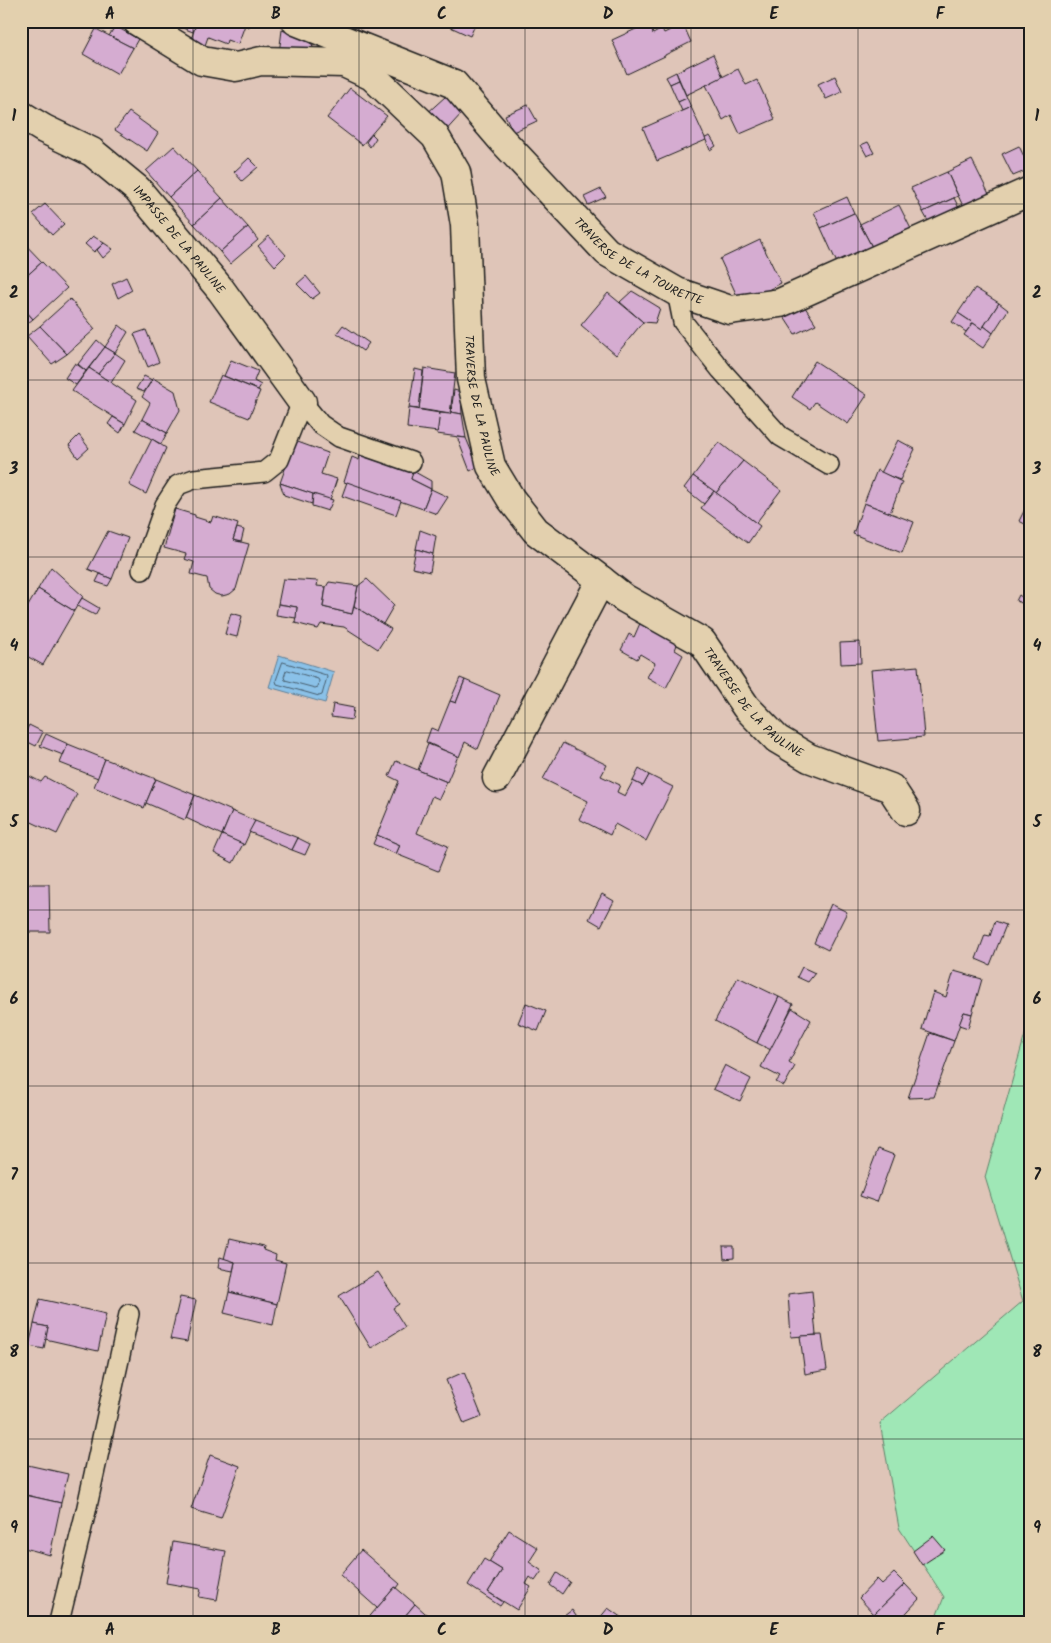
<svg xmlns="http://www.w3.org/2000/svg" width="1051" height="1643" viewBox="0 0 1051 1643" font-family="Kalam,sans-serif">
<rect width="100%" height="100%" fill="#dfc5b8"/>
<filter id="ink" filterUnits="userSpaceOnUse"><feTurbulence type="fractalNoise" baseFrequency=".02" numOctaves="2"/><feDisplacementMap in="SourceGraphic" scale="10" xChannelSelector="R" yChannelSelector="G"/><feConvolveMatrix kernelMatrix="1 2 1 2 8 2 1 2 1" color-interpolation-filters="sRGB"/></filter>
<g filter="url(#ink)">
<path fill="#9fe7b6" stroke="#5e8269" d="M1030,1017V1622H934L944,1597L899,1528L880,1423L1023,1301L985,1177Z"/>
<path fill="#8ac1e8" stroke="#5e7f96" d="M279,655L334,672L325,703L269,687Z"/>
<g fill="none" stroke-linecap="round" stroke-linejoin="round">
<g stroke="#485e6e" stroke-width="1">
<path d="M283,662L326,675L327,677L322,695L319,696L277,684L276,681Z"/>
<path d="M288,670L318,679L319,681L318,687L315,688L285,680L284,677L286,671Z"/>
</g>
</g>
<g fill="#d5acd1" stroke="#1c1c1c">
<path d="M164,21H197L193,32Z"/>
<path d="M197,21H251L249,27L245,25L238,44L227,40L226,44L208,37L203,51L189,46Z"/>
<path d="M446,21H477L470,36L444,24Z"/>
<path d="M649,23L653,34L662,29L664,33L683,24L691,42L665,55V56L627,74L612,40Z"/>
<path d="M115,26L138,39L133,48L109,36Z"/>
<path d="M96,29L133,48L118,74L83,54Z"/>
<path d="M282,30L301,37L313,45L311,53H279Z"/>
<path d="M713,54L723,77L686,95L676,72Z"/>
<path d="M738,69L746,85L757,80L775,119L740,134L731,115L723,120L706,85Z"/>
<path d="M676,72L679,80L670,84L666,77Z"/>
<path d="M835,76L842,92L826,99L818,84Z"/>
<path d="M679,80L687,98L678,102L670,84Z"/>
<path d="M350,88L387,116L362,145L327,118Z"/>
<path d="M446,96L462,113L442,135L425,115Z"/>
<path d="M687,98L691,107L682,111L678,102Z"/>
<path d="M528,105L537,121L513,132L505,115Z"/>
<path d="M691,107L706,140L657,161L643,128Z"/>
<path d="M129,112L158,133L147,151L115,130Z"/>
<path d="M372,134L376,138L370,147L366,142Z"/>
<path d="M710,136L716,146L710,150L705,138Z"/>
<path d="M868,142L874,153L867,156L861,145Z"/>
<path d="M174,146L197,171L169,197L146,171Z"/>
<path d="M1019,146L1030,169L1013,176L1002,154Z"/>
<path d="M249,158L258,167L242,181L234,172Z"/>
<path d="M972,160L989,194L963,206L947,172Z"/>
<path d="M197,171L222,198L194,224L169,197Z"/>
<path d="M947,172L958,196L923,212L911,188Z"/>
<path d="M601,189L606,197L588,205L584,197Z"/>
<path d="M847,197L854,213L821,228L814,212Z"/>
<path d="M222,198L248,227L220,252L194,224Z"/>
<path d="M954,198L959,208L928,221L923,212Z"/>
<path d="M45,204L64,224L52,235L33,214Z"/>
<path d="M899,205L911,229L872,247L860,224Z"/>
<path d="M854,213L872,247L837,263L821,228Z"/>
<path d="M248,227L258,240L230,264L220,252Z"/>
<path d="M93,236L104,243L94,252L85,244Z"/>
<path d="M269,236L286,255L275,266L258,246Z"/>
<path d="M21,240L42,262L21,281Z"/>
<path d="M760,240L781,283L757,296L739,300L720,259Z"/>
<path d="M104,243L113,249L103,258L97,250Z"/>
<path d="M42,262L67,288L33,319L21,306V281Z"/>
<path d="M306,276L320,293L312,299L297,284Z"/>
<path d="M126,277L132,290L118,298L112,284Z"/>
<path d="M1025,286H1030V315H1027Z"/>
<path d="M975,288L999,303L982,329L958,313Z"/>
<path d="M632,291L660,308L655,323L643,322L620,302Z"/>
<path d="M608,293L643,322L616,355L581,325Z"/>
<path d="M70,299L95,329L67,354L40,326Z"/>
<path d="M801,301L816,324L795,334L780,311Z"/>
<path d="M999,303L1008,310L993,333L984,326Z"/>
<path d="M21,306L33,319L22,328L21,326Z"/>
<path d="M958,313L973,323L966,332L952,322Z"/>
<path d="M973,323L982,329L984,326L993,333L983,348L964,335Z"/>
<path d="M119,325L128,332L115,353L105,347Z"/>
<path d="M343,325L369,343L363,351L337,333Z"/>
<path d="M40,326L67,354L52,364L27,336Z"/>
<path d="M146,330L159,362L148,367L134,334Z"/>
<path d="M97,340L105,347L86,371L78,364Z"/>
<path d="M105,347L115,353L98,374L89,368Z"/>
<path d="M115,353L125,360L111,383L98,374Z"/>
<path d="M231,360L258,371L254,381L261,385L258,390L224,376Z"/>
<path d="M815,361L867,395L848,424L815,402L810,409L792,397Z"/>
<path d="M75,363L86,371L76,385L65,378Z"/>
<path d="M89,368L137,400L125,424L72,391Z"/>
<path d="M424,368L455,373L450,414L419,409Z"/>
<path d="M415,369L423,371L419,409L409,408Z"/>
<path d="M221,375L260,391L249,418L209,402Z"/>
<path d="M144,376L152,380L144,392L136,389Z"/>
<path d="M153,378L175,391L180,410L167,433L142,419L150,403L142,397Z"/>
<path d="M454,390L461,392L462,414L451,412Z"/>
<path d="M409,408L440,413L438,432L407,428Z"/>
<path d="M451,412L462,414L466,438L437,434L440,413L450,414Z"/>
<path d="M113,417L125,424L120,433L108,424Z"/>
<path d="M142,419L167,433L161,444L135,430Z"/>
<path d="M79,435L89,448L78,458L69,445Z"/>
<path d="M457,437L466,438L478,467L470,471Z"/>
<path d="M152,439L166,448L146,494L129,485Z"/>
<path d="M898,440L915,449L900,480L881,473Z"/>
<path d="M295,441L328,453L321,474L337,479L330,500L280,483Z"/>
<path d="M719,442L743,461L716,493L693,476Z"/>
<path d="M360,455L412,473L413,474L411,479L431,489L423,509L344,482L352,457L359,460Z"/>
<path d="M743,461L781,490L756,523L716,493Z"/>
<path d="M877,470L902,482L890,513L864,503Z"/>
<path d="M413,471L431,481V489L411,479Z"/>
<path d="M693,476L714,491L704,504L684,488Z"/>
<path d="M347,482L401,501L396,515L342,496Z"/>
<path d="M280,483L313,494L312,504L284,495Z"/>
<path d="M431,489L448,497L437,514L423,509Z"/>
<path d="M714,491L760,526L748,543L701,508Z"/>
<path d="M313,494L333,500L328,511L312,506Z"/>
<path d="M864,503L914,522L902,553L853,534Z"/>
<path d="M1028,503L1030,504V528L1026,526L1027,525L1019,521Z"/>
<path d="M175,509L195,515V517L211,522L213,516L238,524L233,540L249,544L236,589L230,594L222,596L215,594L209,589L207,578L191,574L194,562L184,559L186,554L164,548Z"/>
<path d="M237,528L244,530L241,542L233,540Z"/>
<path d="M420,530L436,536L433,554L416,549Z"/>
<path d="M108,531L128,538L112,579L88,569Z"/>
<path d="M416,549L433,554L430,572L412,568Z"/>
<path d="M51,567L83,596L74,611L38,589Z"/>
<path d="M100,574L112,579L108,586L96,582Z"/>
<path d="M283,579L318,581L317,586L326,587L323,607L352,614L354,606L391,629L378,649L344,627L321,624L318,629L295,623L297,607L278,604Z"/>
<path d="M367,579L394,605L383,624L354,606L358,586Z"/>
<path d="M329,582L358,586L352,614L323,607L326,587Z"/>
<path d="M1030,582V606L1016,601L1019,595L1023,598Z"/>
<path d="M38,589L74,611L43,665L21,653V618Z"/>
<path d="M82,598L99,608L95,615L77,606Z"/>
<path d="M278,604L297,607L296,618L276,615Z"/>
<path d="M231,613L242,616L237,637L225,634Z"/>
<path d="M641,621L678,642L675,650L683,655L666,688L647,677L655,663L640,654L637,659L621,650L629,634L634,637Z"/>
<path d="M860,642L861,663L841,664L840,643Z"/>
<path d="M918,666L924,737L878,741L871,670Z"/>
<path d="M460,678L465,680L456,703L450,701Z"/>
<path d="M465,680L500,695L478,749L465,742L459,757L426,742L431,728L438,731L450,701L456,703Z"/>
<path d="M333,704L354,708L352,720L331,717Z"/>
<path d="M29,725L43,732L36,746L22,739Z"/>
<path d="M46,734L68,744L63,755L40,746Z"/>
<path d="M563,743L607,765L601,776L620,785L617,792L625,796L633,781L643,786L649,775L673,787L646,841L615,824L610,835L579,819L588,801L543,779Z"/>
<path d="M68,744L105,759L98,778L60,763Z"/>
<path d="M428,744L458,756L447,782L418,770Z"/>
<path d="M105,759L156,779L144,808L94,787Z"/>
<path d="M396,761L447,782L439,799L432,796L417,833L448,846L438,871L396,854L400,845L377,835L399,781L389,776Z"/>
<path d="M639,769L649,775L643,786L633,781Z"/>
<path d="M27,775L41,782L45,777L77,794L57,834L21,817V787Z"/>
<path d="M156,779L195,795L185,820L146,803Z"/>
<path d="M195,795L232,811L222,835L186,818Z"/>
<path d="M232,811L255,821L244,845L222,835Z"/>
<path d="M255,821L298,838L292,850L249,832Z"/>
<path d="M222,835L243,844L233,863L214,853Z"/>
<path d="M377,835L400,845L396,854L373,844Z"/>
<path d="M298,838L310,844L305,855L292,850Z"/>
<path d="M21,884H49L50,932H21Z"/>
<path d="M602,894L614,901L601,926L589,919Z"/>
<path d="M831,904L847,912L828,950L814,943Z"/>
<path d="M995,921L1006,925L990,965L976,959L985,935L990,936Z"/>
<path d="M802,967L815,973L808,982L797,977Z"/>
<path d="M954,971L982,979L972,1014L964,1012L954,1041L922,1029L933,992L946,997Z"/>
<path d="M738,977L779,997L757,1043L715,1021Z"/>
<path d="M779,997L793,1004L771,1050L757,1043Z"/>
<path d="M526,1003L546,1011L538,1031L518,1023Z"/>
<path d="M792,1008L811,1020L789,1062L795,1066L784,1086L776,1082L780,1077L761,1067Z"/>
<path d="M964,1012L972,1014L968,1028L959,1025Z"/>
<path d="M930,1033L954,1041L934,1097L908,1098Z"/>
<path d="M725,1065L751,1079L740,1101L713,1089Z"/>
<path d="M878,1149L894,1155L877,1202L860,1196Z"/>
<path d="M229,1239L264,1247L263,1250L276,1255L275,1260L286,1263L277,1304L229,1292L235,1262L224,1259Z"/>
<path d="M723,1247H734V1258L724,1259Z"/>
<path d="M220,1257L235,1262L233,1271L218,1268Z"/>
<path d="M378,1272L399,1304L393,1308L405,1327L371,1348L339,1296Z"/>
<path d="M812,1291L816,1335L791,1337L788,1294Z"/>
<path d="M229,1292L277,1304L273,1325L224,1313Z"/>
<path d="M180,1297L196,1300L187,1342L170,1339Z"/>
<path d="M40,1299L106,1314L98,1351L45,1339L48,1327L34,1324Z"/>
<path d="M34,1324L48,1327L44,1349L29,1346Z"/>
<path d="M822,1335L827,1370L805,1374L800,1336Z"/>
<path d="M464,1372L482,1417L464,1424L446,1380Z"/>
<path d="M210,1455L240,1466L221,1518L191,1509Z"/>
<path d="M23,1464L68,1474L61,1503L21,1494V1472Z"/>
<path d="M21,1494L61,1503L50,1555L21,1547Z"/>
<path d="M509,1530L538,1548L529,1562L542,1571L535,1581L530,1577L526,1584L531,1587L517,1610L488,1592L502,1570L489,1562Z"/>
<path d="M933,1536L945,1550L922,1565L913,1551Z"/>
<path d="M173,1542L226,1551L217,1600L199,1597L201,1589L166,1583Z"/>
<path d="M361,1550L400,1584L397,1588L395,1587L377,1608L340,1575Z"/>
<path d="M484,1559L502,1570L488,1592L503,1602L500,1606L468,1585Z"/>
<path d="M557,1573L570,1582L562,1594L550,1585Z"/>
<path d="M894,1573L905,1584L874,1614L859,1598L877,1579L882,1584Z"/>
<path d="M905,1584L919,1599L898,1622H881L874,1614Z"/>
<path d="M395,1587L415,1604L400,1622H365Z"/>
<path d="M415,1604L435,1622H400Z"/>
<path d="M608,1608L622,1618L620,1622H604L599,1619Z"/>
<path d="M572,1610L580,1622H556Z"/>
</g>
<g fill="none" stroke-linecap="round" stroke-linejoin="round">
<g stroke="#1c1c1c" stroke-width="22">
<g id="lane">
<path d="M677,292L683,322L721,370L780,436L829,465"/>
<path d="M142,570L165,505L178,485L194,479L264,472L279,460L302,402L320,424L339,437L411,462"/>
<path d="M59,1622L86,1511L129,1314"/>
</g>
</g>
<g stroke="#1c1c1c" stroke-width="31">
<g id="street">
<path id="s1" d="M137,21L202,61L236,67L261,61L344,63L372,76L435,136L456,172L465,225L471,379L491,466L511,499L536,531L601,580L624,598L702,642L746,707L777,739L809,758L891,788L906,811"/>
<path id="s2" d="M296,21L454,84L502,140L607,252L677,292L730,310L780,303L1030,191"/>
<path id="s3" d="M21,115L44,129L92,152L137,189L221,290L302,402"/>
<path d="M497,778L601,580"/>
</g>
</g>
<use href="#lane" stroke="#e3d0ae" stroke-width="19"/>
<use href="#street" stroke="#e3d0ae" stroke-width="28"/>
</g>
</g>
<path fill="none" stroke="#1c1c1c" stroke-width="1" stroke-opacity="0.55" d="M193,21V1622M359,21V1622M525,21V1622M691,21V1622M858,21V1622M21,204H1030M21,380H1030M21,557H1030M21,733H1030M21,910H1030M21,1086H1030M21,1263H1030M21,1439H1030"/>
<g text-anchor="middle" stroke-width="4" stroke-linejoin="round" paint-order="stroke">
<g font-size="12" fill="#1c1c1c" stroke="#e3d0ae">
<text dy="4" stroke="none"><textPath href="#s3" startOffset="204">IMPASSE DE LA PAULINE</textPath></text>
<text dy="4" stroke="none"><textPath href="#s2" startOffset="429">TRAVERSE DE LA TOURETTE</textPath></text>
<text dy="4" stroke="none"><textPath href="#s1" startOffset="615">TRAVERSE DE LA PAULINE</textPath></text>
<text dy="4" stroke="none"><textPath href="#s1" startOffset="1036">TRAVERSE DE LA PAULINE</textPath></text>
</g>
</g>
<rect width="1051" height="1643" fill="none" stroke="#e3d0ae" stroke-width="55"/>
<rect x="28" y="28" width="996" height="1588" fill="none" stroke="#1c1c1c" stroke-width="2"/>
<g font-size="16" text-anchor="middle" font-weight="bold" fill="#1c1c1c">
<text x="110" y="19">A</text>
<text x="276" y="19">B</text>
<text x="442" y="19">C</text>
<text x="608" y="19">D</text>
<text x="774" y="19">E</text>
<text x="940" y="19">F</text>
<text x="14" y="121">1</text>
<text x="1037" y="121">1</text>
<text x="14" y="298">2</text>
<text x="1037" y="298">2</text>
<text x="14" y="474">3</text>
<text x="1037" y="474">3</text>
<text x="14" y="651">4</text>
<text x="1037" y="651">4</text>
<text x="14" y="827">5</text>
<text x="1037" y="827">5</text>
<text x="14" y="1004">6</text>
<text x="1037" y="1004">6</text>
<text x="14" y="1180">7</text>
<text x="1037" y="1180">7</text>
<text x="14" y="1357">8</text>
<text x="1037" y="1357">8</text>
<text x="14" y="1533">9</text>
<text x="1037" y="1533">9</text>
<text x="110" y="1635">A</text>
<text x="276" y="1635">B</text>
<text x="442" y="1635">C</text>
<text x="608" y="1635">D</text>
<text x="774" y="1635">E</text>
<text x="940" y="1635">F</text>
</g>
</svg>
